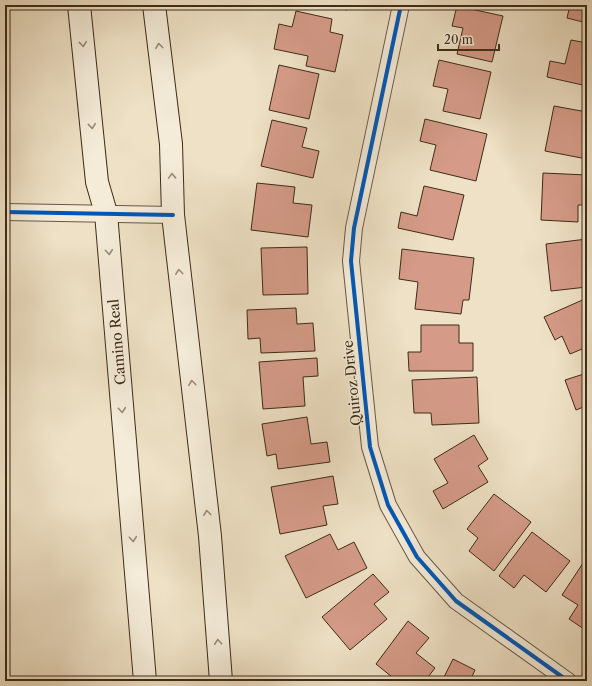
<svg xmlns="http://www.w3.org/2000/svg" width="592" height="686" viewBox="0 0 592 686" font-family="'Libre Caslon Text',serif">
<rect width="100%" height="100%" fill="#eee1c5"/>
<filter id="stains"><feTurbulence type="fractalNoise" baseFrequency=".005" numOctaves="4"/><feColorMatrix values="0 0 0 0 .2 0 0 0 0 .09 0 0 0 0 .02 0 0 0 .5 -.17"/></filter>
<radialGradient id="worn" r=".72"><stop offset=".6" stop-color="#630" stop-opacity="0"/><stop offset="1" stop-color="#630" stop-opacity=".3"/></radialGradient>
<g fill="#d59b88" stroke="#3e2b18">
<path d="M327,5H348L347,10Z"/>
<path d="M570,5H587V23L567,18Z"/>
<path d="M457,6L503,16L492,62L457,54L463,28L452,26Z"/>
<path d="M296,11L332,19L330,32L343,35L335,72L306,66L308,56L274,49L279,24L292,27Z"/>
<path d="M571,40L587,43V86L547,77L550,61L565,64Z"/>
<path d="M439,60L491,72L480,119L443,111L448,89L433,86Z"/>
<path d="M279,65L319,74L309,119L269,110Z"/>
<path d="M554,106L587,112V159L545,151Z"/>
<path d="M425,119L487,134L476,181L430,170L436,145L420,141Z"/>
<path d="M272,120L307,128L302,147L319,151L313,178L261,166Z"/>
<path d="M543,173L587,175V205H578V222L541,220Z"/>
<path d="M257,183L295,187L293,203L312,205L308,237L251,230Z"/>
<path d="M424,186L464,195L453,240L398,228L401,212L417,216Z"/>
<path d="M587,239V261H585L587,287L551,291L546,244Z"/>
<path d="M307,247L308,294L263,295L261,248Z"/>
<path d="M402,249L474,258L469,300H463L461,314L415,309L418,282L399,279Z"/>
<path d="M587,298V347L570,354L562,336L555,340L544,317Z"/>
<path d="M296,308L297,324L313,323L315,351L261,353L260,338L248,339L247,310Z"/>
<path d="M421,325H459V343H473V371H409L408,352H421Z"/>
<path d="M317,358L318,376L303,377L305,406L263,409L259,362Z"/>
<path d="M587,373V410L586,406L576,410L565,380Z"/>
<path d="M477,377L479,423L432,425L431,413H414L412,380Z"/>
<path d="M307,417L311,444L327,442L330,462L278,469L276,454L267,456L262,424Z"/>
<path d="M474,435L488,459L478,466L488,482L443,509L433,491L448,483L434,459Z"/>
<path d="M333,476L338,504L323,506L327,525L280,534L271,487Z"/>
<path d="M494,494L531,522L494,571L469,551L478,538L467,529Z"/>
<path d="M532,532L570,561L546,592L524,575L514,588L499,576Z"/>
<path d="M330,534L338,550L354,542L367,568L306,598L285,556Z"/>
<path d="M587,557V631L569,619L578,605L562,595Z"/>
<path d="M373,574L389,592L374,604L387,619L350,650L322,617Z"/>
<path d="M408,621L429,638L416,653L435,668L425,681H397L376,664Z"/>
<path d="M453,659L475,670L470,681H442Z"/>
</g>
<g fill="none" stroke-linecap="round" stroke-linejoin="round">
<g stroke="#6a5843" stroke-width="18">
<g id="minor">
<path d="M401,5L354,228L351,261L370,447L388,505L417,557L456,601L568,681"/>
<path d="M5,212L173,215"/>
</g>
</g>
<g stroke="#3e2b18" stroke-width="24">
<g id="secondary">
<path d="M79,5L97,182L106,213L145,681"/>
<path d="M154,5L171,144L173,215L210,536L221,681"/>
</g>
</g>
<use href="#minor" stroke="#f4ecd9" stroke-width="16"/>
<use href="#secondary" stroke="#f4ecd9" stroke-width="22"/>
<g stroke="#f4ecd9" stroke-width="6">
<g id="cycleway">
<path d="M401,5L354,228L351,261L370,447L388,505L417,557L456,601L568,681"/>
<path d="M5,212L173,215"/>
</g>
</g>
<use href="#cycleway" stroke="#0057b8" stroke-width="4"/>
</g>
<defs><path id="oneway-chevron" d="M-2-3.5L2.5 0L-2 3.5" fill="none" stroke-width="1.6" stroke-linecap="round" stroke-linejoin="round"/></defs>
<g stroke="#998c78">
<use href="#oneway-chevron" transform="translate(83 44) rotate(84)"/>
<use href="#oneway-chevron" transform="translate(159 46) rotate(-97)"/>
<use href="#oneway-chevron" transform="translate(92 126) rotate(84)"/>
<use href="#oneway-chevron" transform="translate(172 176) rotate(-92)"/>
<use href="#oneway-chevron" transform="translate(109 252) rotate(85)"/>
<use href="#oneway-chevron" transform="translate(179 272) rotate(-97)"/>
<use href="#oneway-chevron" transform="translate(192 383) rotate(-97)"/>
<use href="#oneway-chevron" transform="translate(122 410) rotate(85)"/>
<use href="#oneway-chevron" transform="translate(207 513) rotate(-97)"/>
<use href="#oneway-chevron" transform="translate(133 539) rotate(85)"/>
<use href="#oneway-chevron" transform="translate(218 642) rotate(-94)"/>
</g>
<g text-anchor="middle" stroke-width="3" stroke-linejoin="round" paint-order="stroke">
<g font-size="14" fill="#3e2b18" stroke="#f4ecd9">
<text transform="translate(117 342) rotate(-95)" y="5">Camino Real</text>
<text transform="translate(352 383) rotate(-96)" y="5">Quiroz Drive</text>
</g>
</g>
<rect width="592" height="686" fill="none" stroke="#eee1c5" stroke-width="20"/>
<rect x="6" y="6" width="580" height="674" fill="none" stroke="#3e2b18" stroke-width="2"/>
<rect x="10" y="10" width="572" height="666" fill="none" stroke="#3e2b18"/>
<path d="M438 44v6h61v-6" fill="none" stroke="#3e2b18" stroke-width="2"/>
<text x="444" y="44" font-size="12" fill="#3e2b18" stroke="#f4ecd9" stroke-width="3" paint-order="stroke">20 m</text>
<rect width="100%" height="100%" filter="url(#stains)"/>
<rect width="100%" height="100%" fill="url(#worn)"/>
</svg>
